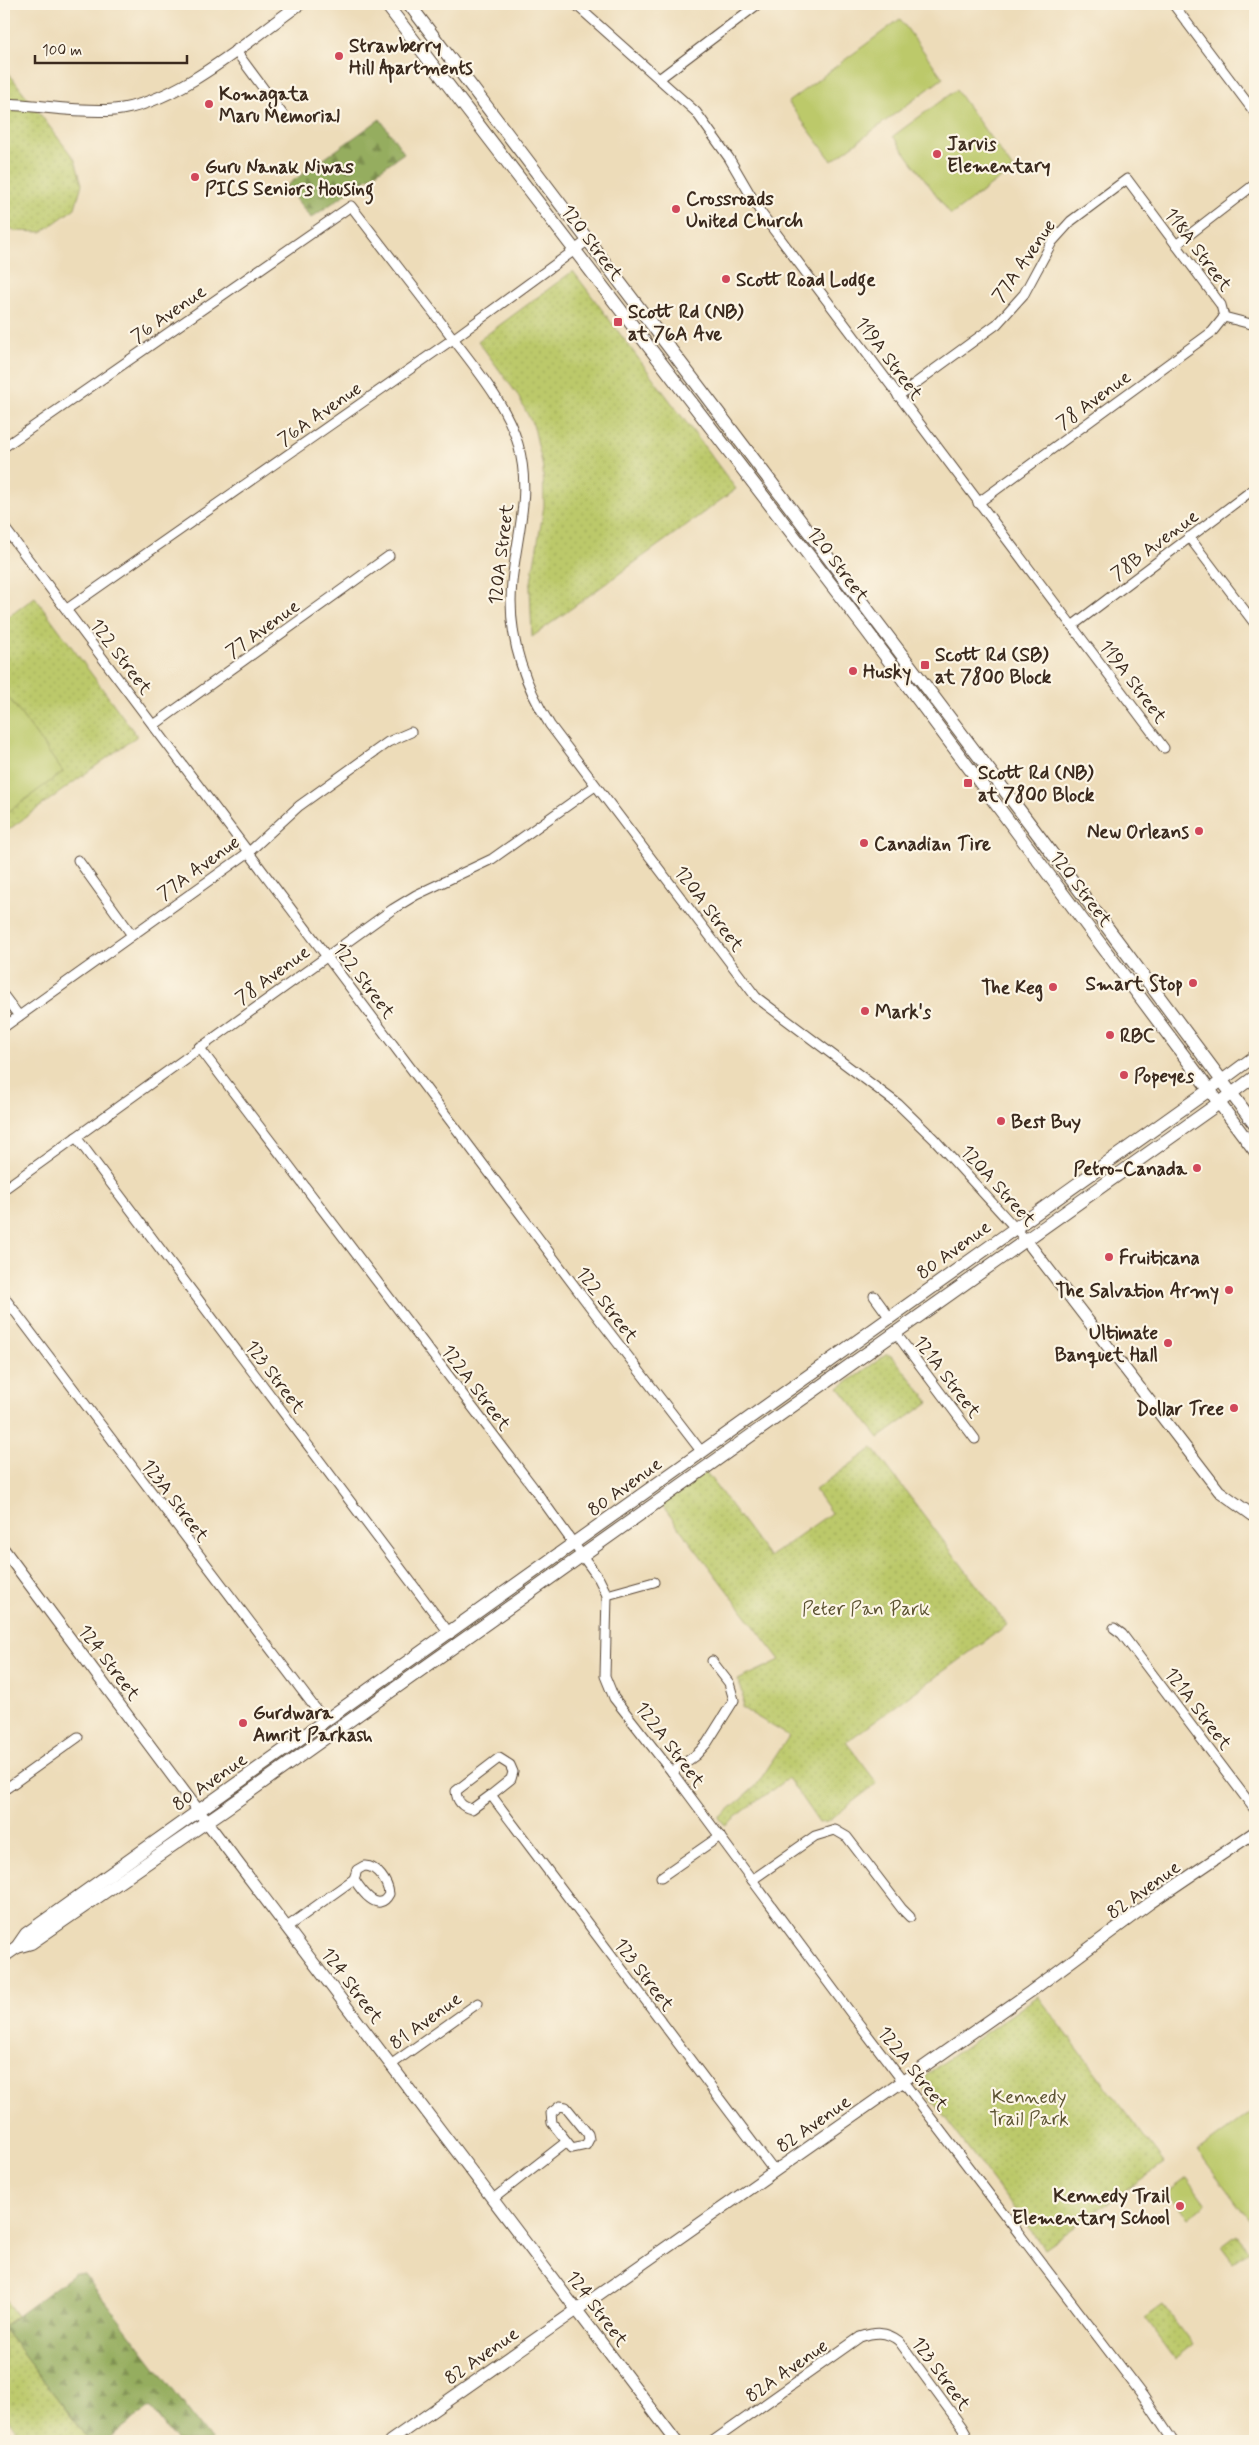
<svg xmlns="http://www.w3.org/2000/svg" width="1259" height="2445" viewBox="0 0 1259 2445" font-family="Mynerve,sans-serif">
<defs>
<pattern id="green-dots" width="8" height="8" patternUnits="userSpaceOnUse" patternTransform="scale(1.25)"><rect width="8" height="8" fill="#bcc96b"/><path d="M2 2h.1M6 6h.1" fill="none" stroke="#a2ad5c" stroke-width="1.8" stroke-linecap="round"/></pattern>
<pattern id="forest-firs" width="22" height="20" patternUnits="userSpaceOnUse" patternTransform="scale(1.25)"><rect width="22" height="20" fill="#95ad5f"/><path d="M5 1l3.5 6h-7zM16 11l3.5 6h-7z" fill="#7b8d4e"/></pattern>
</defs>
<rect width="100%" height="100%" fill="#fcf5e5"/>
<filter id="ink" filterUnits="userSpaceOnUse"><feTurbulence type="fractalNoise" baseFrequency=".02" numOctaves="2"/><feDisplacementMap in="SourceGraphic" scale="10" xChannelSelector="R" yChannelSelector="G"/><feConvolveMatrix kernelMatrix="1 2 1 2 8 2 1 2 1" color-interpolation-filters="sRGB"/></filter>
<filter id="wash" filterUnits="userSpaceOnUse"><feTurbulence type="fractalNoise" baseFrequency=".0096" numOctaves="4" result="noise"/><feDisplacementMap in="SourceGraphic" scale="20" xChannelSelector="R" yChannelSelector="G"/><feGaussianBlur stdDeviation="1.12" result="paint"/><feColorMatrix in="noise" values="0 0 0 0 0 0 0 0 0 0 0 0 0 0 0 0 0 1.4 0 .05"/><feComposite in="paint" operator="in"/></filter>
<g filter="url(#wash)">
<rect width="100%" height="100%" fill="#eddcb9"/>
<g fill="url(#green-dots)" stroke="#7c7a44">
<path d="M4,67L75,160L82,184L75,208L42,232L15,231L4,224Z"/>
<path d="M573,271L736,489L532,637L530,588L544,506L543,468L534,427L517,394L478,341Z"/>
<path d="M35,597L137,736L4,833V620Z"/>
<path d="M887,1354L893,1357L929,1402L879,1438L839,1388Z"/>
<path d="M873,1448L1007,1625L846,1742L877,1783L827,1822L819,1823L788,1778L725,1825L719,1818L756,1786L789,1736L742,1708L743,1693L738,1680L780,1660L661,1504L706,1472L769,1557L831,1513L815,1490Z"/>
<path d="M1038,1996L1164,2163L1044,2248L917,2081Z"/>
<path d="M1237,2235L1249,2251L1233,2263L1221,2247Z"/>
<path d="M4,2298L17,2316L4,2326Z"/>
<path d="M1163,2305L1193,2345L1175,2359L1145,2318Z"/>
<path d="M4,2329L90,2441H24L4,2414Z"/>
</g>
<g fill="url(#forest-firs)" stroke="#686c3e">
<path d="M380,119L404,153L311,218L286,186Z"/>
<path d="M75,2273L84,2274L212,2441H176L150,2407L105,2441H90L4,2329V2326Z"/>
</g>
<g fill="#bcc96b" stroke="#7c7a44">
<path d="M900,19L943,78L832,161L788,102Z"/>
<path d="M956,90L1013,169L951,215L893,136Z"/>
<path d="M4,691L63,772L4,815Z"/>
<path d="M1255,2109V2228L1198,2151Z"/>
<path d="M1187,2178L1206,2204L1188,2218L1168,2192Z"/>
</g>
</g>
<g filter="url(#ink)">
<g fill="none" stroke-linecap="round" stroke-linejoin="round">
<g stroke="#564535" stroke-width="11">
<g id="minor">
<path d="M575,4L696,112L729,158L761,213L1164,748"/>
<path d="M1173,4L1255,113"/>
<path d="M235,50L286,119"/>
<path d="M659,79L758,4"/>
<path d="M1176,245L1255,184"/>
<path d="M1224,317L1251,324"/>
<path d="M898,396L997,324L1024,294L1052,242L1071,221L1127,179L1221,305L1224,317"/>
<path d="M4,447L351,206C383,247 414,288 446,329C471,363 506,402 518,444C532,493 517,533 512,582C507,634 522,681 550,725L756,997L898,1104L934,1139L1026,1240"/>
<path d="M978,503L1212,332L1224,317"/>
<path d="M4,527L600,1320L701,1451"/>
<path d="M1189,537L1255,624"/>
<path d="M67,609L453,339L587,241"/>
<path d="M1072,626L1255,488"/>
<path d="M154,725L389,556"/>
<path d="M78,860L132,935"/>
<path d="M4,996L19,1016"/>
<path d="M4,1027L249,852L299,806L388,742L411,732"/>
<path d="M199,1047L533,1487L599,1579L607,1595L605,1676L614,1698L672,1772L853,2016L1143,2396L1173,2441"/>
<path d="M76,1137L450,1634"/>
<path d="M4,1189L393,909L416,895L492,859L595,786"/>
<path d="M874,1296L890,1318"/>
<path d="M4,1297L325,1721"/>
<path d="M895,1332L975,1439"/>
<path d="M607,1595L654,1582"/>
<path d="M1114,1628L1122,1634L1255,1810"/>
<path d="M672,1772L696,1755L707,1743L734,1700L729,1683L712,1661"/>
<path d="M4,1790L78,1737"/>
<path d="M491,1795L472,1809C462,1807 457,1802 456,1791L499,1758L510,1765L513,1772L511,1779L491,1795L774,2171"/>
<path d="M364,1866C377,1865 388,1883 389,1894C378,1915 361,1890 354,1879L357,1870Z"/>
<path d="M661,1877L720,1836"/>
<path d="M752,1880L815,1836L835,1830L847,1837L902,1909L910,1917"/>
<path d="M287,1927L354,1879"/>
<path d="M392,2064L478,2003"/>
<path d="M560,2106L566,2107L588,2134L589,2139L586,2145L572,2148L552,2123L551,2113Z"/>
<path d="M493,2199L566,2142"/>
<path d="M713,2441L860,2337C875,2332 886,2331 899,2341L962,2427L970,2441"/>
</g>
</g>
<g stroke="#564535" stroke-width="13">
<g id="tertiary">
<path d="M4,104C40,105 78,113 114,110C177,104 248,41 300,4"/>
<path d="M1209,1090L1255,1056"/>
<path d="M1219,1103L1255,1076"/>
<path d="M1026,1240L1219,1491L1255,1517"/>
<path d="M4,1550L206,1821L676,2441"/>
<path d="M390,2441L1030,1992L1150,1903L1255,1832"/>
</g>
</g>
<g stroke="#564535" stroke-width="14">
<g id="secondary">
<path d="M386,4L866,630L1255,1151"/>
<path d="M409,4L1030,824L1255,1125"/>
<path d="M17,1947L26,1934L1209,1090"/>
<path d="M4,1956L17,1947L31,1943L228,1807L1219,1103"/>
</g>
</g>
<use href="#minor" stroke="#fff" stroke-width="9"/>
<use href="#tertiary" stroke="#fff" stroke-width="11"/>
<use href="#secondary" stroke="#fff" stroke-width="12"/>
</g>
</g>
<g fill="#d1495b" stroke="#fcf5e5" stroke-width="2">
<circle cx="339" cy="56" r="5"/>
<circle cx="209" cy="104" r="5"/>
<circle cx="937" cy="154" r="5"/>
<circle cx="195" cy="177" r="5"/>
<circle cx="676" cy="209" r="5"/>
<circle cx="726" cy="279" r="5"/>
<rect x="613" y="317" width="10" height="10" rx="2.5"/>
<rect x="920" y="660" width="10" height="10" rx="2.5"/>
<circle cx="853" cy="671" r="5"/>
<rect x="963" y="778" width="10" height="10" rx="2.5"/>
<circle cx="1199" cy="831" r="5"/>
<circle cx="864" cy="843" r="5"/>
<circle cx="1193" cy="983" r="5"/>
<circle cx="1053" cy="987" r="5"/>
<circle cx="865" cy="1011" r="5"/>
<circle cx="1110" cy="1035" r="5"/>
<circle cx="1124" cy="1075" r="5"/>
<circle cx="1001" cy="1121" r="5"/>
<circle cx="1197" cy="1168" r="5"/>
<circle cx="1109" cy="1257" r="5"/>
<circle cx="1229" cy="1290" r="5"/>
<circle cx="1168" cy="1343" r="5"/>
<circle cx="1234" cy="1408" r="5"/>
<circle cx="243" cy="1723" r="5"/>
<circle cx="1180" cy="2206" r="5"/>
</g>
<g text-anchor="middle" stroke-width="4.5" stroke-linejoin="round" paint-order="stroke">
<g font-size="19" font-weight="bold" fill="#3b2a1e" stroke="#fcf5e5" text-anchor="start">
<text x="349" y="52">Strawberry<tspan x="349" dy="22">Hill Apartments</tspan></text>
<text x="219" y="100">Komagata<tspan x="219" dy="22">Maru Memorial</tspan></text>
<text x="947" y="150">Jarvis<tspan x="947" dy="22">Elementary</tspan></text>
<text x="205" y="173">Guru Nanak Niwas<tspan x="205" dy="22">PICS Seniors Housing</tspan></text>
<text x="686" y="205">Crossroads<tspan x="686" dy="22">United Church</tspan></text>
<text x="736" y="286">Scott Road Lodge</text>
<text x="628" y="318">Scott Rd (NB)<tspan x="628" dy="22">at 76A Ave</tspan></text>
<text x="935" y="661">Scott Rd (SB)<tspan x="935" dy="22">at 7800 Block</tspan></text>
<text x="863" y="678">Husky</text>
<text x="978" y="779">Scott Rd (NB)<tspan x="978" dy="22">at 7800 Block</tspan></text>
<text x="1189" y="838" text-anchor="end">New Orleans</text>
<text x="874" y="850">Canadian Tire</text>
<text x="1183" y="990" text-anchor="end">Smart Stop</text>
<text x="1043" y="994" text-anchor="end">The Keg</text>
<text x="875" y="1018">Mark's</text>
<text x="1120" y="1042">RBC</text>
<text x="1134" y="1082">Popeyes</text>
<text x="1011" y="1128">Best Buy</text>
<text x="1187" y="1175" text-anchor="end">Petro-Canada</text>
<text x="1119" y="1264">Fruiticana</text>
<text x="1219" y="1297" text-anchor="end">The Salvation Army</text>
<text x="1158" y="1339" text-anchor="end">Ultimate<tspan x="1158" dy="22">Banquet Hall</tspan></text>
<text x="1224" y="1415" text-anchor="end">Dollar Tree</text>
<text x="253" y="1719">Gurdwara<tspan x="253" dy="22">Amrit Parkash</tspan></text>
<text x="1170" y="2202" text-anchor="end">Kennedy Trail<tspan x="1170" dy="22">Elementary School</tspan></text>
</g>
<g font-size="19" fill="#3b2a1e" stroke="#fcf5e5">
<text transform="translate(593 242) rotate(53)" y="7">120 Street</text>
<text transform="translate(1199 249) rotate(53)" y="7">118A Street</text>
<text transform="translate(1023 260) rotate(-55)" y="7">77A Avenue</text>
<text transform="translate(168 313) rotate(-35)" y="7">76 Avenue</text>
<text transform="translate(890 358) rotate(53)" y="7">119A Street</text>
<text transform="translate(1093 399) rotate(-36)" y="7">78 Avenue</text>
<text transform="translate(319 413) rotate(-35)" y="7">76A Avenue</text>
<text transform="translate(1154 544) rotate(-37)" y="7">78B Avenue</text>
<text transform="translate(500 554) rotate(-83)" y="7">120A Street</text>
<text transform="translate(839 564) rotate(53)" y="7">120 Street</text>
<text transform="translate(262 628) rotate(-36)" y="7">77 Avenue</text>
<text transform="translate(122 656) rotate(53)" y="7">122 Street</text>
<text transform="translate(1134 681) rotate(53)" y="7">119A Street</text>
<text transform="translate(198 867) rotate(-36)" y="7">77A Avenue</text>
<text transform="translate(1082 888) rotate(53)" y="7">120 Street</text>
<text transform="translate(710 908) rotate(53)" y="7">120A Street</text>
<text transform="translate(272 974) rotate(-36)" y="7">78 Avenue</text>
<text transform="translate(365 980) rotate(53)" y="7">122 Street</text>
<text transform="translate(999 1185) rotate(48)" y="7">120A Street</text>
<text transform="translate(953 1249) rotate(-36)" y="7">80 Avenue</text>
<text transform="translate(608 1304) rotate(53)" y="7">122 Street</text>
<text transform="translate(276 1376) rotate(53)" y="7">123 Street</text>
<text transform="translate(948 1376) rotate(53)" y="7">121A Street</text>
<text transform="translate(477 1387) rotate(53)" y="7">122A Street</text>
<text transform="translate(624 1486) rotate(-36)" y="7">80 Avenue</text>
<text transform="translate(176 1500) rotate(53)" y="7">123A Street</text>
<text transform="translate(110 1662) rotate(53)" y="7">124 Street</text>
<text transform="translate(1199 1708) rotate(53)" y="7">121A Street</text>
<text transform="translate(671 1744) rotate(53)" y="7">122A Street</text>
<text transform="translate(209 1781) rotate(-35)" y="7">80 Avenue</text>
<text transform="translate(1143 1889) rotate(-36)" y="7">82 Avenue</text>
<text transform="translate(645 1974) rotate(53)" y="7">123 Street</text>
<text transform="translate(353 1985) rotate(53)" y="7">124 Street</text>
<text transform="translate(425 2020) rotate(-36)" y="7">81 Avenue</text>
<text transform="translate(914 2068) rotate(52)" y="7">122A Street</text>
<text transform="translate(813 2123) rotate(-35)" y="7">82 Avenue</text>
<text transform="translate(598 2308) rotate(53)" y="7">124 Street</text>
<text transform="translate(481 2355) rotate(-35)" y="7">82 Avenue</text>
<text transform="translate(786 2370) rotate(-35)" y="7">82A Avenue</text>
<text transform="translate(942 2373) rotate(54)" y="7">123 Street</text>
</g>
<g font-size="19" fill="#5b5231" stroke="#fcf5e5">
<text x="866" y="1615">Peter Pan Park</text>
<text x="1029" y="2103">Kennedy<tspan x="1029" dy="22">Trail Park</tspan></text>
</g>
</g>
<rect width="1259" height="2445" fill="none" stroke="#fcf5e5" stroke-width="20"/>
<path d="M35 55v8h152v-8" fill="none" stroke="#3b2a1e" stroke-width="2.5"/>
<text x="42" y="55" font-size="15" fill="#3b2a1e" stroke="#fcf5e5" stroke-width="4" paint-order="stroke">100 m</text>
</svg>
